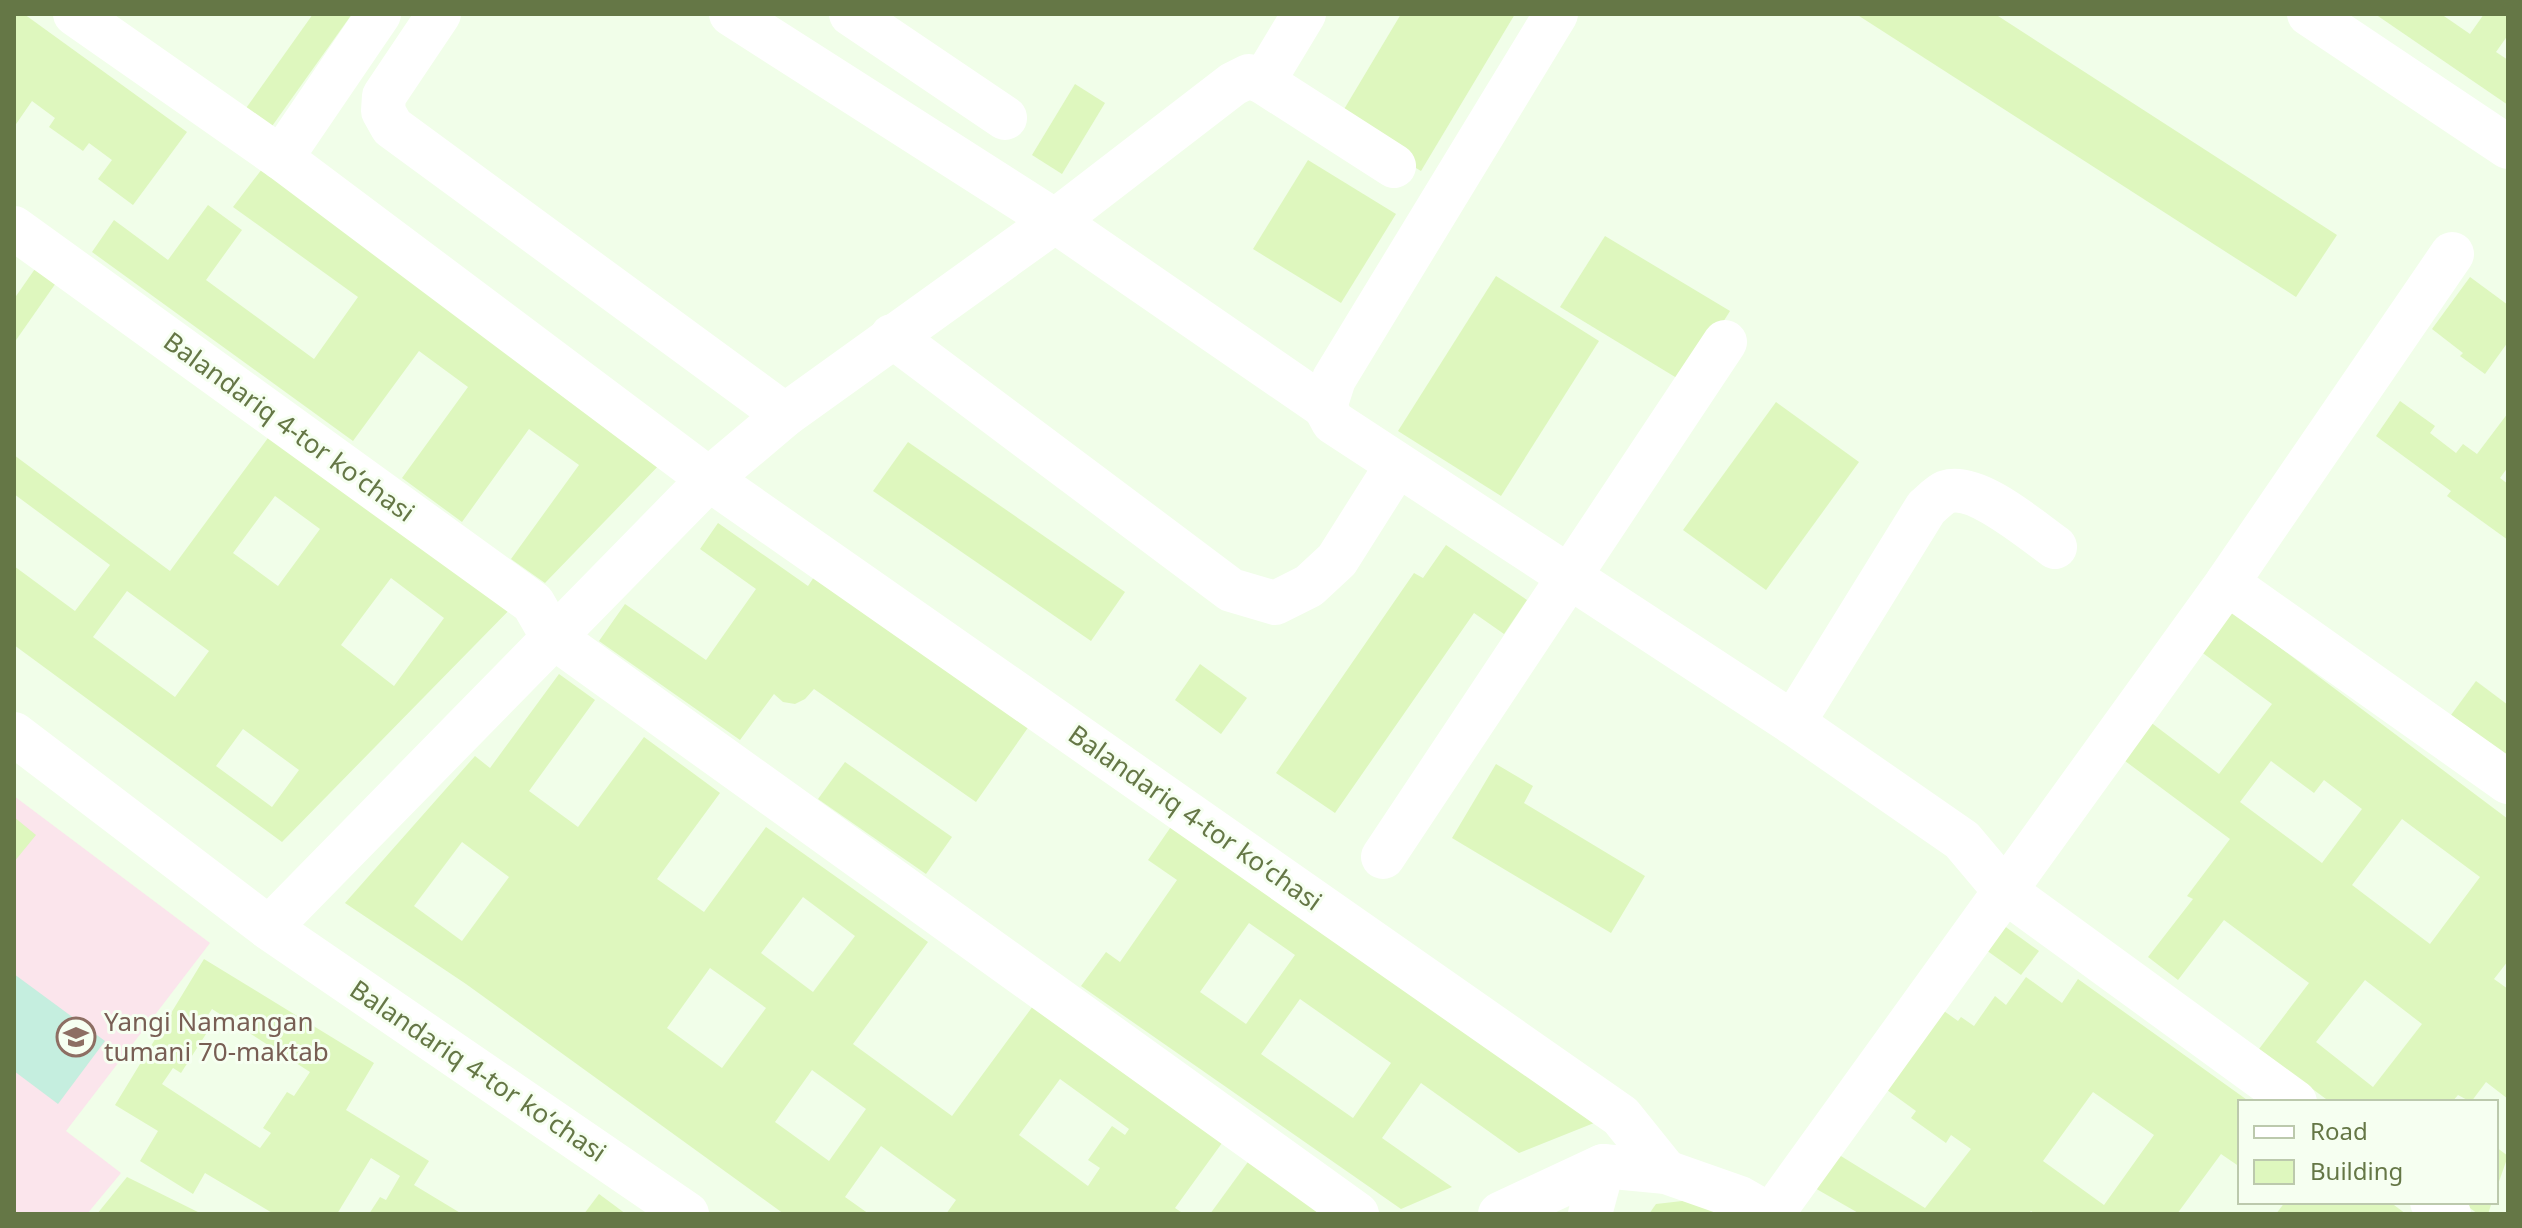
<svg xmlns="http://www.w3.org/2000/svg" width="2522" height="1228" viewBox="0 0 2522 1228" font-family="'Noto Sans',sans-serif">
<rect width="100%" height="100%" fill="#f1fee9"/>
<path fill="#fbe5ec" d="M14,796L210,943L66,1131L121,1173L87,1214H14Z"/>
<path fill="#c5eedf" d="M14,974L105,1041L58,1104L14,1071Z"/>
<g fill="#def7be" fill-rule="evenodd">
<path d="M14,14H24L187,132L133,205L98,179L112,160L89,143L83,151L49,127L55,118L32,101L14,127Z"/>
<path d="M313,14H352L270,129L244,111Z"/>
<path d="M1401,14H1515L1421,171L1337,121Z"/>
<path d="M1856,14H1995L2337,235L2296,297Z"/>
<path d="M2375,14H2441L2470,34L2484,14H2508V35L2496,52L2508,60V105Z"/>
<path d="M1075,84L1105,103L1062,174L1032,155Z"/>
<path d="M1308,160L1396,214L1341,303L1253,249Z"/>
<path d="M262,169L666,458L545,583L511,559L579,465L529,429L462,522L402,478L468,387L419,351L353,441L92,252L114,220L168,260L208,205L242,230L206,280L314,359L358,297L233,207Z"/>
<path d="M1605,236L1730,311L1685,383L1560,307Z"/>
<path d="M37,266L58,280L14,343V299Z"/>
<path d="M1496,276L1599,341L1501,496L1398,431Z"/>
<path d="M2470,277L2508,305V342L2485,374L2460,356L2463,353L2432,329Z"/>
<path d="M2400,401L2435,426L2430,433L2456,453L2463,444L2477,454L2508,413V467L2500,478L2508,484V540L2447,496L2451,491L2376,436Z"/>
<path d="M1776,402L1859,462L1766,590L1683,530Z"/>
<path d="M276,427L516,603L282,842L14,645V566L75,611L110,565L14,494V455L170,571ZM275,496L320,529L278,586L233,553ZM391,578L444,618L394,686L341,645ZM127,591L209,651L175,697L93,637ZM243,729L299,770L272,807L216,766Z"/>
<path d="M908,442L1125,592L1091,641L873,491Z"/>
<path d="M718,523L808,586L818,571L1032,722L976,802L814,689L805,699L795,704L783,702L774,694L740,740L599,641L625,604L706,660L756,589L700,549Z"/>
<path d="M1446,545L1527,600L1504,634L1474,613L1335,813L1276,773L1414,573L1423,578Z"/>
<path d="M2230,610L2508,819V961L2494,979L2508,989V1099L2486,1082L2471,1102L2458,1095L2452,1102H2330L2259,1049L2309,983L2224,920L2178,980L2148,957L2193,899L2187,896L2230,839L2117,755L2145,718L2219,774L2272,704L2200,651ZM2271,761L2314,793L2324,780L2362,809L2322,863L2240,802ZM2402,819L2480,877L2430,944L2352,885ZM2365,980L2422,1024L2373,1087L2316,1042Z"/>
<path d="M1200,664L1247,698L1221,734L1175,700Z"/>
<path d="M559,674L595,700L529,791L578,827L644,737L720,793L657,879L704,912L766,827L928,942L853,1044L952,1116L1033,1006L1222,1143L1175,1208L1184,1214H946L956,1200L881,1146L845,1197L869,1214H784L466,984L345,903L475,756L490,768ZM462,842L509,877L462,941L414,906ZM803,897L855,936L813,992L761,953ZM710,968L766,1008L722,1068L667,1028ZM812,1070L866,1109L829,1161L775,1122ZM1060,1079L1129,1129L1125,1135L1112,1126L1088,1160L1100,1168L1088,1186L1019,1135Z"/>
<path d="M2476,681L2508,705V758L2451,715Z"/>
<path d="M845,762L952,837L926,874L818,799Z"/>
<path d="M1496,764L1533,786L1524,803L1645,876L1611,933L1452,838Z"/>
<path d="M14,817L36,835L14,862Z"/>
<path d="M1177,818L1604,1119L1519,1153L1421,1083L1382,1138L1452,1187L1401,1209L1081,986L1106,952L1120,962L1177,880L1148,860ZM1249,923L1295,955L1246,1024L1200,992ZM1300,999L1391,1063L1353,1118L1261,1054Z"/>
<path d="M2003,925L2039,951L2021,975L1986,950Z"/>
<path d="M204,959L374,1063L346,1110L429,1161L414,1185L462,1214H369L380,1197L386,1200L400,1176L371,1158L337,1214H274L205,1173L193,1194L140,1161L158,1131L115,1105ZM212,1009L310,1072L294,1096L287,1092L263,1128L271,1133L260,1148L162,1084L173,1068L181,1073L206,1034L199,1029Z"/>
<path d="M2026,977L2062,1003L2078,979L2250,1102H2240V1167L2221,1154L2177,1214H2035L2031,1211L2028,1214H1860L1813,1187L1836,1153L1925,1208L1971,1149L1951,1135L1946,1143L1911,1118L1916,1111L1887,1090L1944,1011L1958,1021L1961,1017L1974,1026L1995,996L2006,1005ZM2093,1092L2154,1135L2104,1205L2043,1161Z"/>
<path d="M2496,1147L2508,1156L2496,1190Z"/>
<path d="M1253,1155L1333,1214H1210Z"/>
<path d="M127,1177L202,1214H97Z"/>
<path d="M599,1194L626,1214H584Z"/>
<path d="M1691,1200L1726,1214H1649L1656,1204Z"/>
<path d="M2285,1202H2390L2406,1214H2276Z"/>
<path d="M2462,1202H2492L2488,1214H2478Z"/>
</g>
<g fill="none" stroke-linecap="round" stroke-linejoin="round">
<g stroke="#fff" stroke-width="44">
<path d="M75,14L281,158L709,479L1621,1116L1666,1172"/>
<path d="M439,14L384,96L383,111L392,127L785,415"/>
<path d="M731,14L1055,221L1233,84L1249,76L1263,82L1394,166"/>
<path d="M851,14L1005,118"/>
<path d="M1556,14L1334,379L1325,407L1333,422L1793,723L1962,840L2005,891L2295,1102"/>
<path d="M2309,14L2508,147"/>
<path d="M1263,82L1304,14"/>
<path d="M281,158L379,14"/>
<path d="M14,228L533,603L552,636L1357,1214"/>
<path d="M892,336L1231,590L1275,603L1309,586L1337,560L1397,465"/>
<path d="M2227,583L2508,782"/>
<path d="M1793,723L1926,508C1932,503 1939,495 1946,492C1976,482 2031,530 2055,547"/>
<path d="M14,734L269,928L687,1214"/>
<path d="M1383,857L1725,342"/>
<path d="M269,928L709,479L785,415L1055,221L1325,407"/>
<path d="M2432,1202L2449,1214"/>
<path d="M1500,1214L1603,1166L1666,1172L1740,1198L1768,1214"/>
<path d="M1590,1214L1603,1166"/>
<path d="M1772,1214L2227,583L2452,254"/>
</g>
</g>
<defs>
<g id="school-ring" transform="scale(2)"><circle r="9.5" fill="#f6fff1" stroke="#8d6e63" stroke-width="1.5"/><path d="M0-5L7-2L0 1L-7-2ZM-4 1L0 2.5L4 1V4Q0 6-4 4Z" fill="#8d6e63"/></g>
</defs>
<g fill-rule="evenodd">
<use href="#school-ring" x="76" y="1037"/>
</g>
<g text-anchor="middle" stroke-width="6" stroke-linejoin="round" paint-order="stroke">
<g font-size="26" fill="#657746" stroke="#f6fff1">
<text transform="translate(289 427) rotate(36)" y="9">Balandariq 4-tor koʻchasi</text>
<text transform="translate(1195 818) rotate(35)" y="9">Balandariq 4-tor koʻchasi</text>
<text transform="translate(478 1071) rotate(34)" y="9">Balandariq 4-tor koʻchasi</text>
</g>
<g font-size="26" fill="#785e54" stroke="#f6fff1" text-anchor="start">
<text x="104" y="1031">Yangi Namangan<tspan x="104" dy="30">tumani 70-maktab</tspan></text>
</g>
</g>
<rect width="2522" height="1228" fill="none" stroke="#657746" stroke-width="32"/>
<rect x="2238" y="1100" width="260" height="104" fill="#f6fff1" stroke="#bcc9ad" stroke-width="2"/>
<rect x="2254" y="1126" width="40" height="12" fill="#ffffff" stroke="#bcc9ad" stroke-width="2"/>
<text x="2310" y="1140" font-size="24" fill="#657746">Road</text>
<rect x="2254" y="1160" width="40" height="24" fill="#def7be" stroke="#bcc9ad" stroke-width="2"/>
<text x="2310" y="1180" font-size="24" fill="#657746">Building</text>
</svg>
